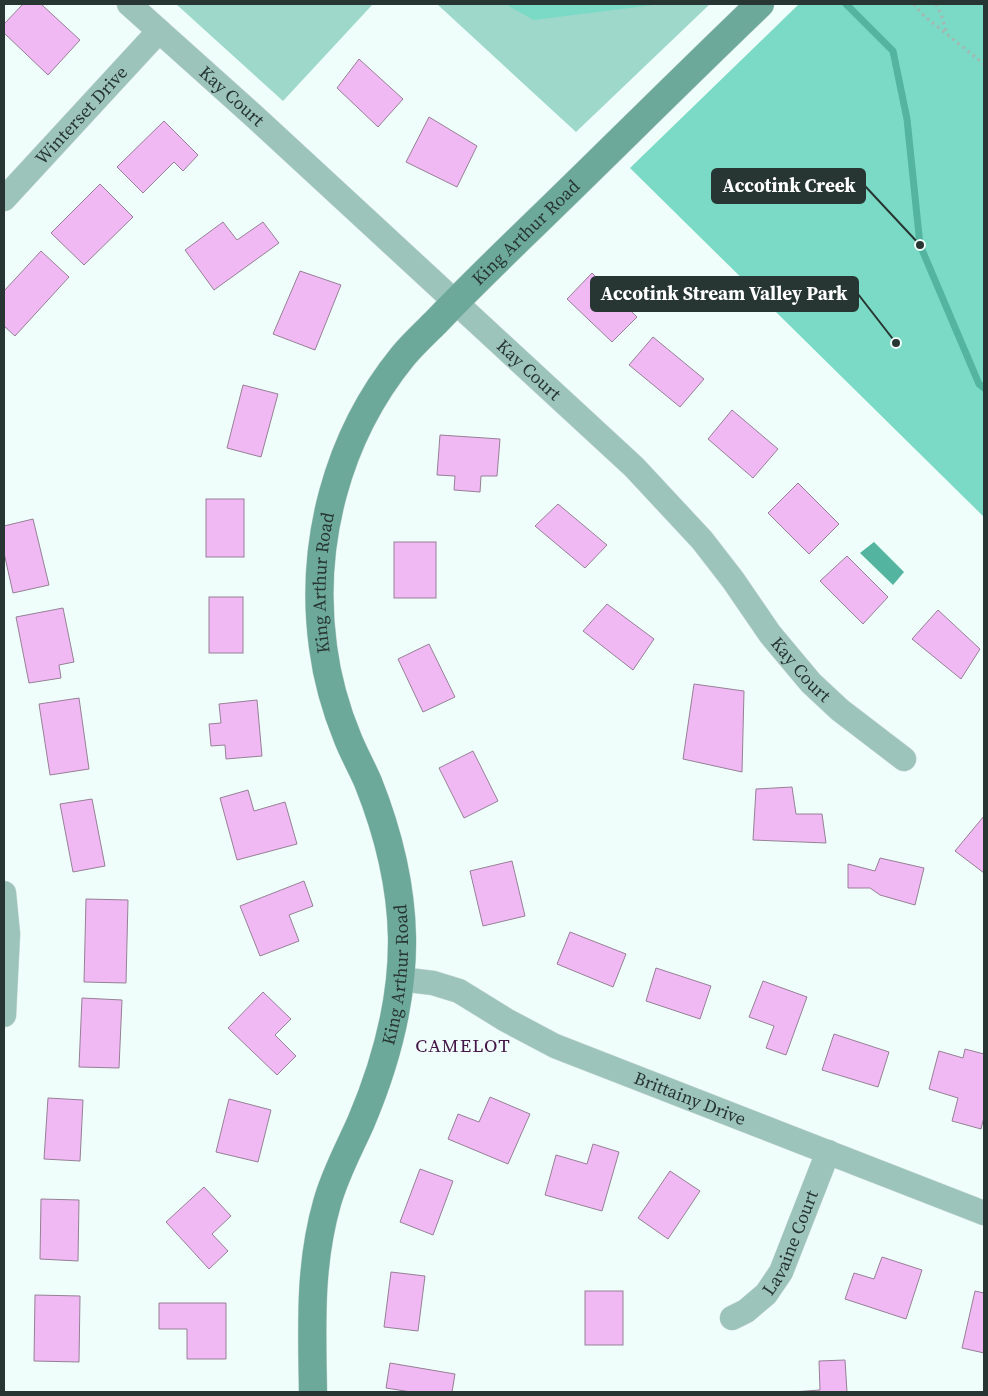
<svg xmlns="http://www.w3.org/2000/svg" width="988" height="1396" viewBox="0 0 988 1396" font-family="'Source Serif 4',serif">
<rect width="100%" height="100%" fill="#effefa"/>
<g fill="#9dd8ca">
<path d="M176,4H373L283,101Z"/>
<path d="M437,4H710L576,132Z"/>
</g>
<g fill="#7adac5">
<path d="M505,4H661L534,20Z"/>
<path d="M799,4H984V517L630,168Z"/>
</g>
<path fill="#53b4a0" d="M874,542L904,572L893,585L860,553Z"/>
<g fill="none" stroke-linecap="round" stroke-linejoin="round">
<path stroke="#53b4a0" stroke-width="7" d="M846,4L893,51L907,119L920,245L979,384L984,388"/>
</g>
<g fill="#f0b9f3" stroke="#968096">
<path d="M23,4H41L80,40L48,75L4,33V24Z"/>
<path d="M359,59L403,99L378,127L337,88Z"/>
<path d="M429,117L477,146L457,187L406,162Z"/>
<path d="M164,121L198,155L183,171L174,162L143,193L117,167Z"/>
<path d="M100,184L133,217L84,265L51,233Z"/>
<path d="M223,222L237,240L263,222L279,243L214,290L185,250Z"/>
<path d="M41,251L69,277L15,336L4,326V291Z"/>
<path d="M300,271L341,285L315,350L273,334Z"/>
<path d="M592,273L637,317L612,342L567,299Z"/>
<path d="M653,337L704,379L680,407L629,365Z"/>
<path d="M243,385L278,394L261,457L227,448Z"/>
<path d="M732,410L778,449L753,478L708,439Z"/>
<path d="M440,435L500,439L497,476H481L480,492L454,490L455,476L437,475Z"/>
<path d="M798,483L839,524L809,554L768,513Z"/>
<rect x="206" y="499" width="38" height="58"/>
<path d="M558,504L607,545L585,568L535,526Z"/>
<path d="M33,519L49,585L13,593L4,553V526Z"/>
<rect x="394" y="542" width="42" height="56"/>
<path d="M847,556L888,597L863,624L820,581Z"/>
<rect x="209" y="597" width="34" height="56"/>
<path d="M607,604L654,639L633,670L583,631Z"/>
<path d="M63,608L74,662L59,665L61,678L29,683L16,617Z"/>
<path d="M938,610L980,649L961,679L912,639Z"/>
<path d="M429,644L455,697L423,712L398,659Z"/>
<path d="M694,684L744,691L742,772L683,759Z"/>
<path d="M79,698L89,769L50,775L39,704Z"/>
<path d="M257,700L262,756L226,759L225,745L211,746L209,724L221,723L219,704Z"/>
<path d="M473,751L498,801L464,818L439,768Z"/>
<path d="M792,787L796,814H822L826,843L753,840L756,789Z"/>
<path d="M248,790L254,811L285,802L297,844L237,860L220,798Z"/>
<path d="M92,799L105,866L73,872L60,804Z"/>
<path d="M984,816V873L955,851Z"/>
<path d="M880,858L924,868L915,905L880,895L870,888H848V864L875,871Z"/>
<path d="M512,861L525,916L483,926L470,871Z"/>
<path d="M304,881L313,906L289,915L299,941L260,956L240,906Z"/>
<path d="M86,899L128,900L126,983L84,982Z"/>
<path d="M570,932L626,954L613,987L557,964Z"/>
<path d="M656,968L711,986L700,1019L646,1001Z"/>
<path d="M763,981L807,997L786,1055L766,1048L774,1026L749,1017Z"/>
<path d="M263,992L291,1019L275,1035L296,1056L277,1075L228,1028Z"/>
<path d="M82,998L122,1000L119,1068L79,1067Z"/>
<path d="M834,1034L889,1052L878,1087L822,1070Z"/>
<path d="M965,1049L984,1054V1117L981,1129L952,1121L958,1098L929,1089L939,1051L963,1058Z"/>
<path d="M490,1097L530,1114L508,1164L448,1139L458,1114L479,1122Z"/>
<path d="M48,1098L83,1100L80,1161L44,1159Z"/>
<path d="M229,1099L271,1110L258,1162L216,1152Z"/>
<path d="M593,1144L619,1152L602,1211L545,1195L556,1155L587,1164Z"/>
<path d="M420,1169L453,1181L433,1235L400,1222Z"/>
<path d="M670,1171L700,1191L668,1239L638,1218Z"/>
<path d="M204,1187L231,1216L212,1234L228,1251L209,1269L166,1222Z"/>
<path d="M41,1199L79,1200L78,1261L40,1259Z"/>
<path d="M882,1257L922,1270L906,1319L845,1299L854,1273L874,1279Z"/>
<path d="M391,1272L425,1276L418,1331L384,1327Z"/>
<rect x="585" y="1291" width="38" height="54"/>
<path d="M975,1291L984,1293V1353L962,1348Z"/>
<path d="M35,1295L80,1296L79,1362L34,1361Z"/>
<path d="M159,1303H226V1359H187V1329H159Z"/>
<path d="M845,1360L847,1392H792L820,1390L819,1361Z"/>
<path d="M390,1363L455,1374L452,1392H411L386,1388Z"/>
</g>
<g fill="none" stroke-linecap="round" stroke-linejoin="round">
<g stroke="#cbdad6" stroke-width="25">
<g id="street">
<path id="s1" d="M129,4L255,117L634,467L702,540L733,580L770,634L811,683L840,710L904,759"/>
<path id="s2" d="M4,199L159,31"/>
<path d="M4,893L8,934L4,1015"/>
<path id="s3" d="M400,979L433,983L459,991L506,1020L555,1046L984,1213"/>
<path id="s4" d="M732,1318L746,1311L766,1294L781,1272L828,1152"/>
</g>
</g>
<g stroke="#cbdad6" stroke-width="29">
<g id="secondary">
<path id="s5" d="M313,1392C312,1327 309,1266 327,1203C335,1174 349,1149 361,1122C386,1063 403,1002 402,937C401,884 388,832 368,782C362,768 354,754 348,739C336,710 327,678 323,647C309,544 337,437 403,356C413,344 425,333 436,322C473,283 511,247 549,210C620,141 689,72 760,4"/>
</g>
</g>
<g stroke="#a7b6b2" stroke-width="3" stroke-dasharray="2.5 4" stroke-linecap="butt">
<path d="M914,4L924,16L984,64"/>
<path d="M936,4L941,14L946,31"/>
</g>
<use href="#street" stroke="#9dc4ba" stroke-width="24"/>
<use href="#secondary" stroke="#6da99b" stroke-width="28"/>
</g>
<g text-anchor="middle" stroke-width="5" stroke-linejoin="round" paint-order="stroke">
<g font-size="18" fill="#273632" stroke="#effefa">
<text dy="6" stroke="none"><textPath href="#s1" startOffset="138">Kay Court</textPath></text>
<text dy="6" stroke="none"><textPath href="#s2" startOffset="114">Winterset Drive</textPath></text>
<text dy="6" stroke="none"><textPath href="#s5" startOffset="1256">King Arthur Road</textPath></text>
<text dy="6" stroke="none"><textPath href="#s1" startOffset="542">Kay Court</textPath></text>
<text dy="6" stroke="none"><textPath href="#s5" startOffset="836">King Arthur Road</textPath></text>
<text dy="6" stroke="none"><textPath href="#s1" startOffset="948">Kay Court</textPath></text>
<text dy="6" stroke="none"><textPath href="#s5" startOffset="431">King Arthur Road</textPath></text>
<text dy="6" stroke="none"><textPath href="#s3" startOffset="316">Brittainy Drive</textPath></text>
<text dy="6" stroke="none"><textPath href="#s4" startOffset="99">Lavaine Court</textPath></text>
</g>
<g font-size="19" letter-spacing="1" fill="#451748" stroke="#effefa">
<text x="463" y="1052">CAMELOT</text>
</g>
</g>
<path fill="none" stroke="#273632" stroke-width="2" d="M920 245L865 186M896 343L858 294"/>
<g fill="#273632" stroke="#effefa" stroke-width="2">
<circle cx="920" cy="245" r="5"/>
<circle cx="896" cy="343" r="5"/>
</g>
<g fill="#273632" stroke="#273632" stroke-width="2">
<rect x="712" y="169" width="153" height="34" rx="5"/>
<rect x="591" y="277" width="267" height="34" rx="5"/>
</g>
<g font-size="19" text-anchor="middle" font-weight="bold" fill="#fff">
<text x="789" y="192">Accotink Creek</text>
<text x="724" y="300">Accotink Stream Valley Park</text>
</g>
<rect width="988" height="1396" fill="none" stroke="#273632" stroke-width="10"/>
</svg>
